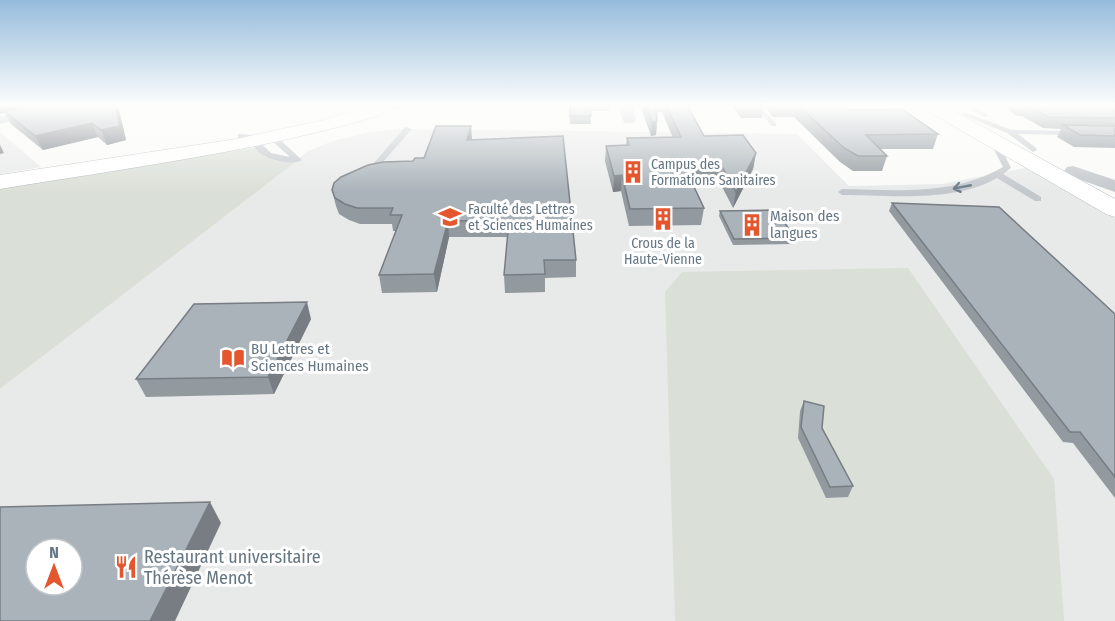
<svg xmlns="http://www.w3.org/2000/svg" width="1115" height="621" viewBox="0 0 1115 621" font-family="'Fira Sans Condensed',sans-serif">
<rect width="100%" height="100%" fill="#fafaf8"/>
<g fill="#e8e9e9" fill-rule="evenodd">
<path d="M399,129L797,134L849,186L942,184L1029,167L1115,218V621H0V389L308,151L333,141L365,133ZM36,549H72V585H36Z"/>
<path d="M0,132L41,167L0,174Z"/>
</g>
<g fill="#dadfd7">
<path d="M258,147L260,151L298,160L0,389V187Z"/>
<path d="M908,268L1054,479L1064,621H675L665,292L682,272Z"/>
</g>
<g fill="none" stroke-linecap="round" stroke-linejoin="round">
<g stroke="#b3babf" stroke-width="1">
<g id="secondary">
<path d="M371,105H390L381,115C257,152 128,168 0,189V175L236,139L324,120Z"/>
<path d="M921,105H943L1115,199V217L1106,214L924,109Z"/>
</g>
</g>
<g fill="#c3c8cc" fill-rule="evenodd">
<path d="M346,105H359L368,108L365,110Z"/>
<path d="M754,105H760L776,124V126H772Z"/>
<path d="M965,105H972L989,116L984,117Z"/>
<path d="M963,113H967L1012,130L1075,131L1079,133L1075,135L1018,134L1036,148L1037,150L1033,152L1007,133L963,115Z"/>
<path d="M405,127L412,129L382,163L385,167L394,169L390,171H380L374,163Z"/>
<path d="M238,134L276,136L302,160C293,166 269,160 260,153C256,150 254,146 251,142L252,140H258L271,153L290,157L271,140L241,138H238Z"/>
<path d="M993,140L1000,142L999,144L1011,168L1003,174L1041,197V201H1035L997,178C954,203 889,195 842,195L838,192L842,189C897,190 953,196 1003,167L991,144Z"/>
</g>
<g fill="#c3c8cc" fill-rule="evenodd">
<path d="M51,105H78L76,108L0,124V116Z"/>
<path d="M377,105H408C401,111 384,111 377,105Z"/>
<path d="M618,105H632L636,120L634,123H624Z"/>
<path d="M1073,166L1115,180V192L1067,175L1064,171L1067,167Z"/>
</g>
<use href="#secondary" fill="#fff" fill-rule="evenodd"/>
</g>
<g fill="#929a9f">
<path d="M0,105H118L126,140L107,145L98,137L43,150L11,124L5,113L0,114Z"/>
<path d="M569,105H609V111H590L591,124H570Z"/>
<path d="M640,105H687L704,136L756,153L753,169L733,208L718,179L693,186L704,208L701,225L629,226L621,191L613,192L605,161L606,146L626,145L627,138H673L662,112H656L657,121L656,135L651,136Z"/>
<path d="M731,105H844L851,110L938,134L933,149H880L887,156L882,171H853L840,162L794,117H773L764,106L762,118H741Z"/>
<path d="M1003,105H1115V148L1074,147L1057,137L1061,129L1043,128L1022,116H1016Z"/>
<path d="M472,140L576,260V277L545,278V292L505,293L504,275L508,237H449L437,292L382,293L379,275L396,231H393L392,224H360L349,220L339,214L336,206L332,190Z"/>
<path d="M892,203L1115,314V498L1073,443L1063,442L889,211Z"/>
<path d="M720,211L795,238L794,244L733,245L719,216Z"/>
<path d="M311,319L274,394L146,397L136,379Z"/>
<path d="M804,401L822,428L853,486L848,497L826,498L798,438L800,411Z"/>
</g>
<g fill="#777d82">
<path d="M0,105H41L4,111L5,113L0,114Z"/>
<path d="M115,105L118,106L126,140L107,145L101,130Z"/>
<path d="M657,121L656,135L651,136L652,122Z"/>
<path d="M92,123L98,137L43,150L35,136Z"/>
<path d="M471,126L472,139L468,154L467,140Z"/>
<path d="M0,145L4,153L0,154Z"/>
<path d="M756,153L753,169L733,208L736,192Z"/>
<path d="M720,163L718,179L685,188L687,172Z"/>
<path d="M622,175L621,191L613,192L614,176Z"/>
<path d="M448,221L449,237L437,292L434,274Z"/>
<path d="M307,302L311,319L274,394L268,377Z"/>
<path d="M210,502L221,523L175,621H150Z"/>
</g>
<g fill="#aab3b9" stroke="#777d82" stroke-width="1.5" fill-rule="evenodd">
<path d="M32,105H115L120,126L101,130L92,123L35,136L4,111Z"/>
<path d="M570,105H589L591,116H570Z"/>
<path d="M646,105H656L657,121L652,122Z"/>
<path d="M666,105H687L704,136L743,135L756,153L736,192L720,163L687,172L704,208L630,209L622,175L614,176L606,146L629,145L627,138L681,137Z"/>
<path d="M798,105H844L851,110L902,109L938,134L866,135L887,156H858L844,148Z"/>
<path d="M1027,105H1115V118L1048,117Z"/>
<path d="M1063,125L1115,126V136L1080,135Z"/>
<path d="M436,126H471L467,140L563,136L576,260H544L545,274L504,275L509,220L448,221L434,274L379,275L402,215H390L393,208H357L345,204L335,198L332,190L334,183L341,177L368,165L383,162L413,161L415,158H424Z"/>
<path d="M892,203L999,207L1115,314V477L1080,432H1070Z"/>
<path d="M776,210L795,238L734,239L720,211Z"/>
<path d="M307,302L268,377L136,379L194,304Z"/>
<path d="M804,401L824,406L822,428L853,486L830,487L801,427Z"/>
<path d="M210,502L150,621H0V507ZM36,549H72V585H36Z"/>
</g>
<defs><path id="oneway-shaft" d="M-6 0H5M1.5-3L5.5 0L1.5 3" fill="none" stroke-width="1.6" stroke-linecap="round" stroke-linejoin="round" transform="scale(1.5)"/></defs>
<use stroke="#6a7a87" href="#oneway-shaft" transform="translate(962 187) rotate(169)"/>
<linearGradient id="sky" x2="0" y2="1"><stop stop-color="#96bcdc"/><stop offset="0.55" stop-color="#fdfdfc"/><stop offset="1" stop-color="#fdfdfc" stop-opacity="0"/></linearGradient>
<rect width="1115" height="192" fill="url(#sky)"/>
<defs>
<g id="building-bare" transform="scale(1.8)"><path d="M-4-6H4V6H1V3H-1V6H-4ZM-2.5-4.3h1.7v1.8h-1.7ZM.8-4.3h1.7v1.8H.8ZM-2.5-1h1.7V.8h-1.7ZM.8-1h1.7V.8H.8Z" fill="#e4572e" stroke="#fff" stroke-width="2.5" paint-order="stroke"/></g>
<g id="university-bare" transform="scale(1.8)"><path d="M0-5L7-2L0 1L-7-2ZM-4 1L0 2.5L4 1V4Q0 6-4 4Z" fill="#e4572e" stroke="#fff" stroke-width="2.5" paint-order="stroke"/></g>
<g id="library-bare" transform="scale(1.8)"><path d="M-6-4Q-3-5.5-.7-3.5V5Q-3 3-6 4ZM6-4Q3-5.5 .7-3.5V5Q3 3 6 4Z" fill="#e4572e" stroke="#fff" stroke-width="2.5" paint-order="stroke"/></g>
<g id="restaurant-bare" transform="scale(1.8)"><path d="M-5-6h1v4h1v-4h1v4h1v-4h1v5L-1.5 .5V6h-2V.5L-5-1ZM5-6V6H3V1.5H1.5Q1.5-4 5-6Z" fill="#e4572e" stroke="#fff" stroke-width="2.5" paint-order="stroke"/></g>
</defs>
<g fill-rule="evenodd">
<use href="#building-bare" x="633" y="172"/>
<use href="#university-bare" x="450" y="217"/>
<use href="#building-bare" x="663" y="219"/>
<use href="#building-bare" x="752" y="225"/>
<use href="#library-bare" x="233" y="358"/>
<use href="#restaurant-bare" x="126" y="567"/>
</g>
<g text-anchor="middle" stroke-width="6" stroke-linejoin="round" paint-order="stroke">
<g font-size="14" fill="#657683" stroke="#fff" text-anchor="start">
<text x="651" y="169">Campus des<tspan x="651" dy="16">Formations Sanitaires</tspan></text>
<text x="468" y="214">Faculté des Lettres<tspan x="468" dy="16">et Sciences Humaines</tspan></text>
<text x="663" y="248" text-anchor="middle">Crous de la<tspan x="663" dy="16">Haute-Vienne</tspan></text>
</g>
<g font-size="15" fill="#657683" stroke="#fff" text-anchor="start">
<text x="770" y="221">Maison des<tspan x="770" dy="17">langues</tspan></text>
<text x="251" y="354">BU Lettres et<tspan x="251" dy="17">Sciences Humaines</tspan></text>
</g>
<g font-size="18" fill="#657683" stroke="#fff" text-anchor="start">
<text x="144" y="563">Restaurant universitaire<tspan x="144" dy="21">Thérèse Menot</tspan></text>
</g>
</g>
<g transform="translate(54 567)"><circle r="28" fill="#ffffff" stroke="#c1c8cd" stroke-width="1.5"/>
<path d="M0-4.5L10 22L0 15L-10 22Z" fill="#e4572e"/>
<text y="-9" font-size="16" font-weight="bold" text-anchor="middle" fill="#657683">N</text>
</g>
</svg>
